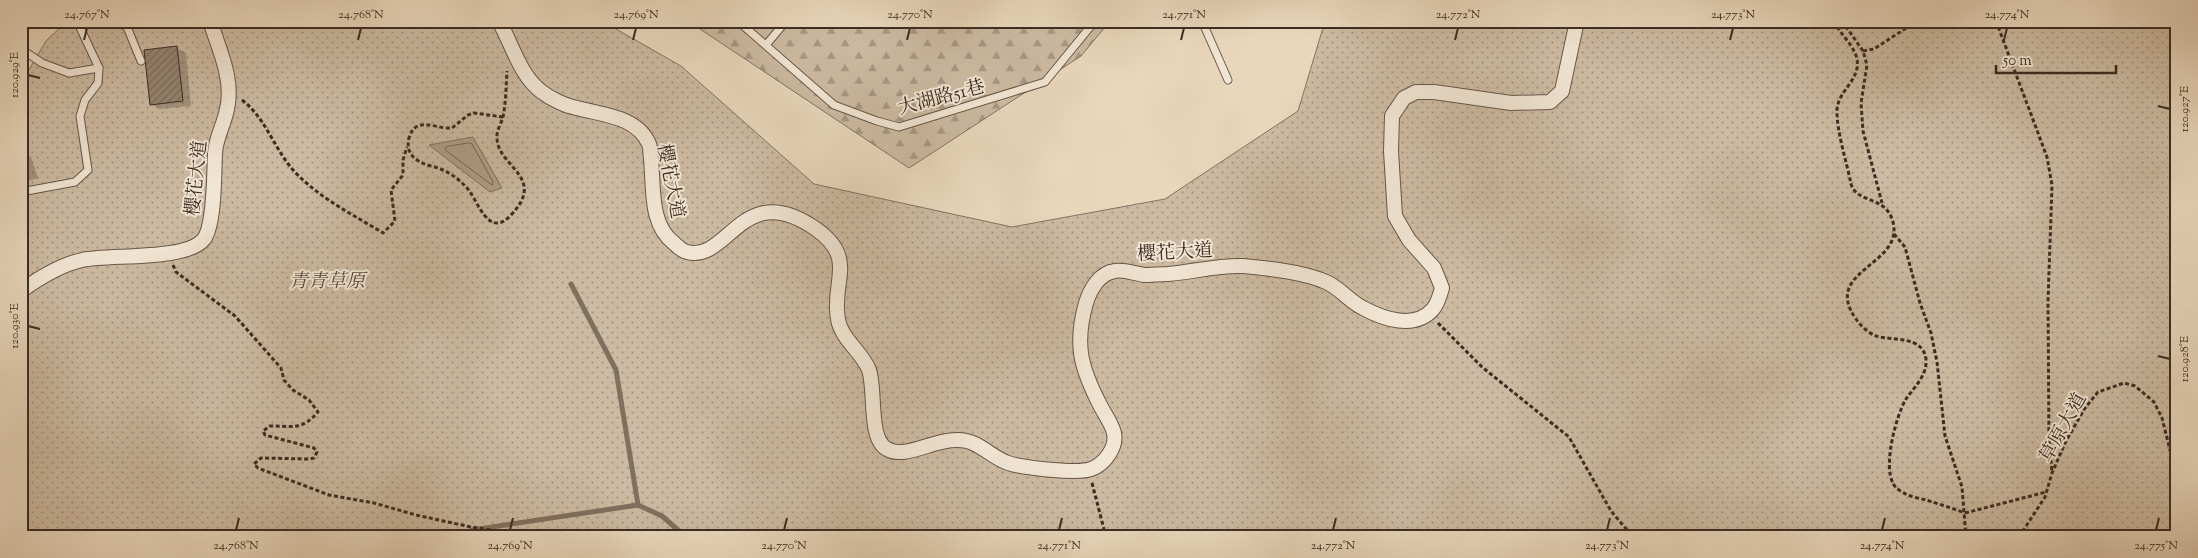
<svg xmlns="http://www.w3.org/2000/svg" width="2198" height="558" viewBox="0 0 2198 558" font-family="'Sorts Mill Goudy','Noto Serif TC',serif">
<defs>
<pattern id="forest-firs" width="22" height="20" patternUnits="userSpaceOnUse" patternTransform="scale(1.25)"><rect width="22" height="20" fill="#ccbaa2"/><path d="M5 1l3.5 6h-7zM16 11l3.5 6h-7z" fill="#a79784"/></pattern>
<pattern id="park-dots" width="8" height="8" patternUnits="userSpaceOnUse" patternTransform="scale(1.25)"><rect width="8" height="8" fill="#ccbaa2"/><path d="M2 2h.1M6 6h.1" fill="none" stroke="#a79784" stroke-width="1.8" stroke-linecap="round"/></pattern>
<pattern id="building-hatch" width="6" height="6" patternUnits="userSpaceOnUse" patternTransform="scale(1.25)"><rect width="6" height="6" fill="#968572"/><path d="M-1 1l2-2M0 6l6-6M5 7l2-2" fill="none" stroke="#7c6d5d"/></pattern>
</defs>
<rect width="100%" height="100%" fill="#e9d7bc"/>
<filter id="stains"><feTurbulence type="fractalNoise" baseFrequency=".004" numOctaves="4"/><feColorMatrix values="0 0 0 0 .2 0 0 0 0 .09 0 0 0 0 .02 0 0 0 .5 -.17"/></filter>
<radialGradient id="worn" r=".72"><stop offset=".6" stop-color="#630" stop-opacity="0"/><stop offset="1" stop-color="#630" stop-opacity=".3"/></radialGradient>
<path fill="url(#forest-firs)" stroke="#847362" d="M688,21H1110L1081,56L909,168Z"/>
<path fill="url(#park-dots)" stroke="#847362" d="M67,21H602L681,66L814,184L1012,227L1165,199L1298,111L1325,21H2177V537H21V83L46,41Z"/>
<path fill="#ae9d87" stroke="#80705e" d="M473,137L502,188L490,192L429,145Z"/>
<g fill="#0003">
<path d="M177,48L186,53L191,106L160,109L151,104L145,51Z"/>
<path d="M21,152L31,157L38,178L21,183Z"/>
</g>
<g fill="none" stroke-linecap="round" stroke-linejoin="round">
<path stroke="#756454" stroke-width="1" d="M469,143L472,144L493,182L492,185L445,150L446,147Z"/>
<g stroke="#80705e" stroke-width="5">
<path d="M571,284L616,370L638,505L662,516L686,537"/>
<path d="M472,530L638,505"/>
</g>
</g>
<path fill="url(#building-hatch)" stroke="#3c2c21" d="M177,46L183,101L150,105L144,50Z"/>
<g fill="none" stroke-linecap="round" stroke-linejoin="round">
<g stroke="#675748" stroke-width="9">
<g id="lane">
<path d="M114,21L127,27L141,61"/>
<path d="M738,21L834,105L877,121L899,127L1045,82L1095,21"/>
<path d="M1202,21L1228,80"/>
<path d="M766,45L786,21"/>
<path d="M21,49L42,63L69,73L99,68"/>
<path d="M21,192L75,182L88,170L80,116L85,100L98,83L99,68L77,21"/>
</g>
</g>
<g stroke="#675748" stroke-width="16">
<g id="street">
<path d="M499,21C512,44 520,76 542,92C551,99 566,106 577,108C602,115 637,116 649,144C651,149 650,154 651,159C654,188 649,225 675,244C678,247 683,251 687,252C729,263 742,177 816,229C858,259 831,281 838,319C841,339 863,353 869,370C876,390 868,439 887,449C909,462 945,429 975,444C987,450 996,459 1008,463C1022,468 1079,474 1091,469C1105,464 1117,447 1114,433C1112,424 1104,413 1100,405C1081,368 1074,345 1086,303C1090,290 1099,273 1115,271C1124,269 1135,274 1145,275C1152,275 1160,274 1168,274C1193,272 1218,265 1243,266C1266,268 1306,273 1326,282C1340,288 1349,301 1363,308C1383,319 1415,330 1433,309C1438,303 1440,295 1442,288L1434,268L1409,240L1395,216L1391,151L1392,116L1404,98L1416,92H1434L1511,103L1550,102L1562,91L1577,21"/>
<path d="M21,291C39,278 60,265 82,260C110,254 187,261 204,239C215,224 214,172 215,153C216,137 224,125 227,109C234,80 219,49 210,21"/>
</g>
</g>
<g stroke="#3c2c21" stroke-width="3" stroke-dasharray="4 2.5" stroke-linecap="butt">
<path d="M1834,21C1839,32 1850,42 1855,53C1866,78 1836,90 1837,112C1837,133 1847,163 1851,184C1857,204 1886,195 1893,222C1904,266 1821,270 1856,319C1860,325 1868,333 1876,336C1892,341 1924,335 1926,360C1927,376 1914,387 1906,399C1896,416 1883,465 1893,483C1894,487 1901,492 1904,493C1910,497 1919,498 1926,500C1939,504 1952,508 1965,513"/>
<path d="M1842,21L1863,51L1867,65L1861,103L1863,131L1882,203"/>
<path d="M1996,21L2047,157L2052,185L2048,302L2049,439L2052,473"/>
<path d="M1863,51L1874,49L1917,21"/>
<path d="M242,100C266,118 274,149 294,171C319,198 352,214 383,233L395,221L391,190L403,175V160L407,147"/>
<path d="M503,117L474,113L468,115L452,128C441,129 427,122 418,126C413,128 411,132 409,138C405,154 416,162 431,166C445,169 457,177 467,188C478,200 488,240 511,215C547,177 499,168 497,139C496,131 501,124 503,117C506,102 506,86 507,71"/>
<path d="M1894,234L1905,247L1920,303L1931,333L1937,362L1945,436L1962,487L1966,537"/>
<path d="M173,265L176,272L235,316L281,368L284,380L293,390L309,400L318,412C301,431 293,426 270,426L263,431L265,435L314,448L317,452L314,458L309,459L261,458L254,464L258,468L329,495L374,503L416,515L471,527L536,537"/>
<path d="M1438,323L1482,367L1569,437L1611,511L1633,537"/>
<path d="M1092,483L1106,537"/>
<path d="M1965,513L2046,492"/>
<path d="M2019,537L2045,497L2052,473L2066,441L2085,408L2098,392L2124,383L2135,386L2154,402L2162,418L2172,458L2177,461"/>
</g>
<use href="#lane" stroke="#f1e5d3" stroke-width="7"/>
<use href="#street" stroke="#f1e5d3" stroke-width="14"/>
</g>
<path fill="none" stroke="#3c2c21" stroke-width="2" d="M84,40L87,28M358,40L361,28M633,40L636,28M907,40L910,28M1181,40L1184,28M1455,40L1458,28M1730,40L1733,28M2004,40L2007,28M28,75L40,78M2158,106L2170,109M28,326L40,329M2158,356L2170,359M236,530L239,518M510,530L513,518M784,530L787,518M1059,530L1062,518M1333,530L1336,518M1607,530L1610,518M1882,530L1885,518M2156,530L2159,518"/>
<g text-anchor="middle" stroke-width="4" stroke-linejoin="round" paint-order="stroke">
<g font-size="19" fill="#3c2c21" stroke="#f1e5d3">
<text transform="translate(941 96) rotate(-15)" y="7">大湖路51巷</text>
<text transform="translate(195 178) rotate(-84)" y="7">櫻花大道</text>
<text transform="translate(672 181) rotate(79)" y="7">櫻花大道</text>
<text transform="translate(1175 251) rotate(-3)" y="7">櫻花大道</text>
<text transform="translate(2062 427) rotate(-61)" y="7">草原大道</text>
</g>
<g font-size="19" font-style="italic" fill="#59483b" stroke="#f1e5d3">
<text x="327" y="287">青青草原</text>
</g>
</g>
<rect width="2198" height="558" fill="none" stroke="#e9d7bc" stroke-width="55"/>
<path d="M1996 65v8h120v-8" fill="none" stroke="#3c2c21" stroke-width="2.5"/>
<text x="2003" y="65" font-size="15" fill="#3c2c21" stroke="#f1e5d3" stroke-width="4" paint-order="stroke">50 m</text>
<rect x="28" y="28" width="2142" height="502" fill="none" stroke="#3c2c21" stroke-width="2"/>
<g font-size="12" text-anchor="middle" fill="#3c2c21">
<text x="87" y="18">24.767°N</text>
<text x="361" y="18">24.768°N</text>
<text x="636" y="18">24.769°N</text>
<text x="910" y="18">24.770°N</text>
<text x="1184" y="18">24.771°N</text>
<text x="1458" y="18">24.772°N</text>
<text x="1733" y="18">24.773°N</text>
<text x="2007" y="18">24.774°N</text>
<text transform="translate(14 75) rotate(-90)" y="4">120.929°E</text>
<text transform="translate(2184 109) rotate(-90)" y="4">120.927°E</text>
<text transform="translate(14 326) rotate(-90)" y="4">120.930°E</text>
<text transform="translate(2184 359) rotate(-90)" y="4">120.928°E</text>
<text x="236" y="549">24.768°N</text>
<text x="510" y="549">24.769°N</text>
<text x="784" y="549">24.770°N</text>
<text x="1059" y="549">24.771°N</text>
<text x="1333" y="549">24.772°N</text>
<text x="1607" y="549">24.773°N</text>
<text x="1882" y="549">24.774°N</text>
<text x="2156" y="549">24.775°N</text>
</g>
<rect width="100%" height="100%" filter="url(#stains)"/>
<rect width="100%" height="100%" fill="url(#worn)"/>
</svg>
